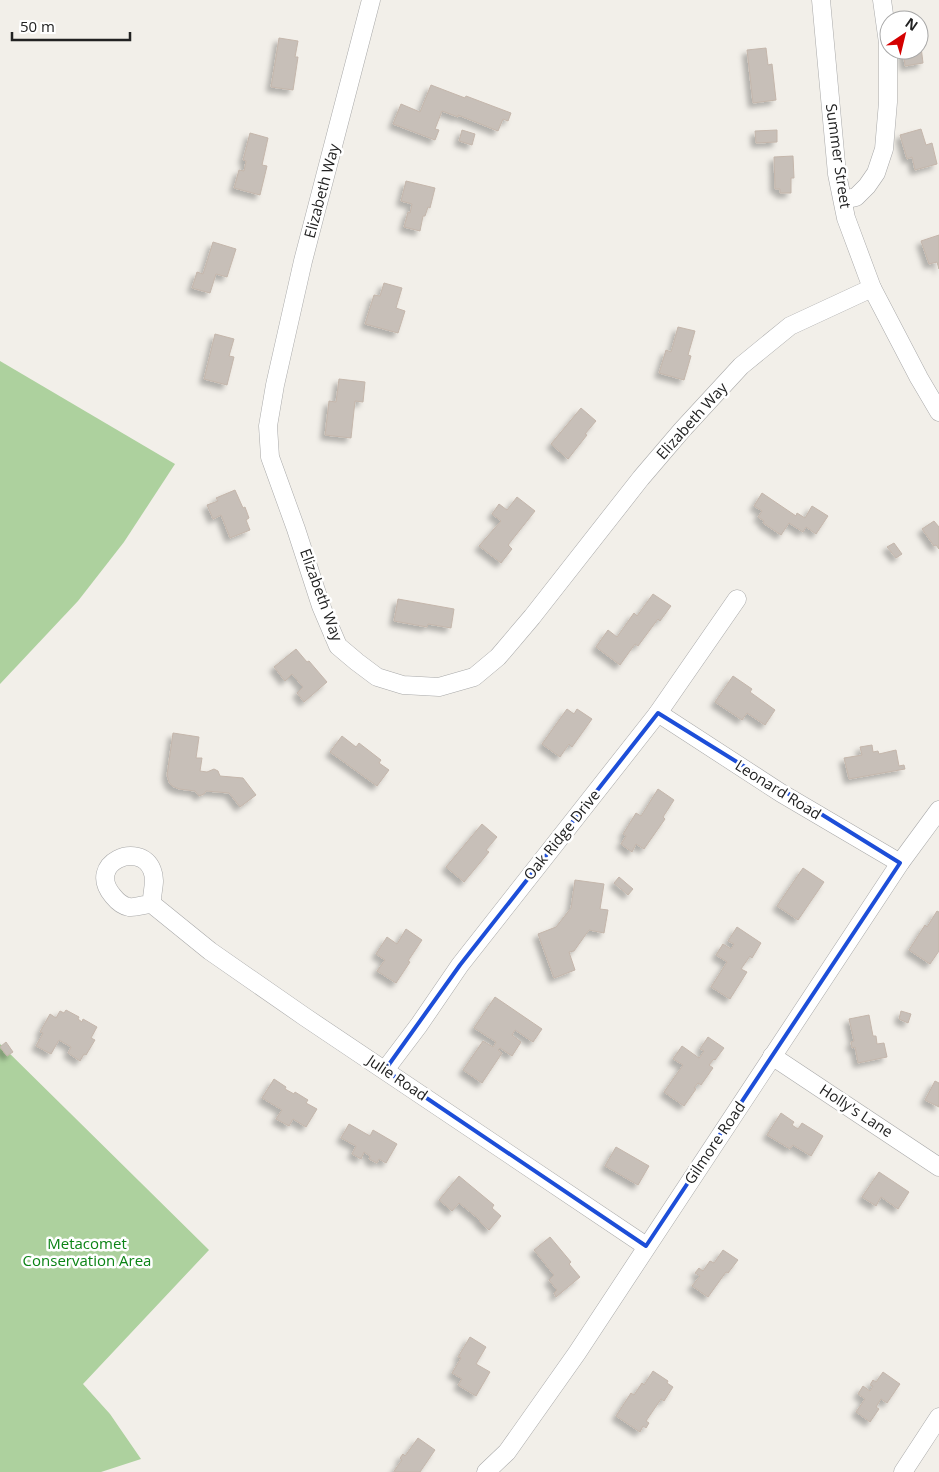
<svg xmlns="http://www.w3.org/2000/svg" width="939" height="1472" viewBox="0 0 939 1472" font-family="'Open Sans',sans-serif">
<defs>
<filter id="shadow"><feDropShadow dx="-4.5" dy="4.5" stdDeviation="2.5" flood-color="#0004"/></filter>
</defs>
<rect width="100%" height="100%" fill="#f2efe9"/>
<g fill="#add19e">
<path d="M0,361L175,464L124,542L78,601L0,684Z"/>
<path d="M0,1044L209,1250L83,1384L110,1414L141,1459L101,1472H0Z"/>
</g>
<g fill="#c7bfb8" stroke="#c4b6ab" filter="url(#shadow)">
<path d="M919,30L923,63L905,66L903,50H919Z"/>
<path d="M279,38L298,41L295,57H298L293,90L271,87Z"/>
<path d="M766,48L768,65L772,64L776,100L753,103L747,50Z"/>
<path d="M431,85L465,98L466,96L511,113L508,121L503,119L498,131L458,115V117L442,111L435,129L439,130L435,140L393,124L401,104L420,112Z"/>
<path d="M921,129L926,145L932,143L937,164L915,170L912,157L907,159L900,135Z"/>
<path d="M462,130L475,134L472,145L459,141Z"/>
<path d="M777,130V142L756,143L755,131Z"/>
<path d="M250,133L268,138L262,165L267,166L260,195L234,188L239,170L244,171L246,161L243,160Z"/>
<path d="M793,156L794,178H791V193H780V189H775L774,157Z"/>
<path d="M406,181L435,188L430,208L428,207L425,216H423L420,231L404,227L408,212L410,213L412,204L401,201Z"/>
<path d="M939,235V269L937,262L929,264L921,241Z"/>
<path d="M213,242L236,249L227,277L216,274L210,293L192,288L197,272L203,274Z"/>
<path d="M384,283L402,288L396,308L405,311L398,333L365,324L374,295L380,296Z"/>
<path d="M678,327L695,331L688,355L691,356L684,380L659,373L666,350L671,352Z"/>
<path d="M215,334L234,339L229,356L234,357L227,385L204,379Z"/>
<path d="M339,379L365,382L363,402L355,401L351,438L325,435L329,401L336,402Z"/>
<path d="M581,408L596,421L585,434L587,435L568,459L551,444Z"/>
<path d="M235,490L243,508L245,507L249,518L246,520L250,530L230,538L221,515L213,519L207,505L218,501L216,498Z"/>
<path d="M762,493L796,516L797,513L805,518L812,506L828,516L816,534L806,527L803,532L789,523L781,535L763,523L764,521L758,517L762,511L754,506Z"/>
<path d="M517,497L535,511L508,545L512,549L501,563L479,546L501,521L492,514L499,504L507,510Z"/>
<path d="M934,521L939,527V549L936,545L934,546L922,529Z"/>
<path d="M894,543L902,554L896,558L887,547Z"/>
<path d="M653,594L671,606L660,621L658,619L638,646L635,644L620,665L596,647L608,630L617,637L634,613L637,616Z"/>
<path d="M398,599L454,609L451,628L428,624L427,627L394,621Z"/>
<path d="M296,649L307,662L309,661L327,682L304,702L297,693L303,687L292,674L285,681L274,667Z"/>
<path d="M733,676L752,689L750,692L775,710L765,725L747,713L742,720L715,702Z"/>
<path d="M567,709L574,714L577,709L592,719L572,747L569,744L560,757L542,744Z"/>
<path d="M173,733L199,737L196,758H202L200,771L207,772L214,769L218,771L220,776L243,778L256,795L240,807L229,793L206,791L204,794L199,796L195,791L179,789L172,786L169,782L167,775Z"/>
<path d="M342,736L356,747L359,743L381,760L379,763L389,770L377,786L330,752Z"/>
<path d="M872,745L873,752L878,751L879,754L896,750L899,766L904,765L905,769L849,779L844,758L862,755L860,747Z"/>
<path d="M658,789L674,800L663,817L665,819L644,849L636,844L632,852L621,844L626,836L623,834L636,813L641,816Z"/>
<path d="M482,824L497,837L486,850L489,852L464,882L446,867Z"/>
<path d="M803,868L824,882L798,920L777,906Z"/>
<path d="M619,877L633,889L628,895L614,883Z"/>
<path d="M575,880L604,884L600,909L608,910L604,933L589,930L574,951L569,952L575,970L554,978L538,934L556,927L571,908Z"/>
<path d="M937,911L939,912V951L930,964L909,950L925,925L927,927Z"/>
<path d="M737,927L761,943L752,958L750,956L741,969L747,972L730,999L711,987L727,962L716,955L723,944L731,949L734,944L728,941Z"/>
<path d="M406,929L422,940L408,961L410,962L396,983L377,971L385,960L376,954L387,937L397,944Z"/>
<path d="M495,997L542,1029L533,1042L515,1030L512,1035L521,1042L512,1056L500,1048L498,1050L502,1053L482,1083L463,1070L483,1041L493,1047L496,1042L474,1028Z"/>
<path d="M66,1010L79,1017L78,1019L82,1022L83,1019L97,1027L91,1038L95,1040L86,1055L84,1054L80,1061L68,1053L71,1047L59,1040L51,1054L36,1046L43,1033L40,1032L50,1014L56,1018L60,1011L64,1013Z"/>
<path d="M901,1011L911,1014L908,1023L899,1019Z"/>
<path d="M869,1015L873,1036H876L877,1044L884,1043L887,1057L858,1063L855,1047L852,1048L851,1042L854,1041L849,1019Z"/>
<path d="M708,1037L724,1048L715,1060L714,1059L709,1065L713,1068L701,1085L698,1083L694,1088L696,1089L684,1106L664,1092L683,1065L673,1059L682,1046L699,1058L704,1051L700,1049Z"/>
<path d="M6,1042L13,1052L7,1056L0,1047Z"/>
<path d="M274,1079L286,1087L285,1089L294,1094L295,1092L308,1100L306,1103L317,1109L306,1127L293,1119L289,1126L276,1119L282,1110L262,1098Z"/>
<path d="M935,1081L939,1083V1107L925,1100Z"/>
<path d="M781,1113L794,1122L792,1125L798,1129L802,1123L823,1136L811,1156L793,1145L790,1149L767,1135Z"/>
<path d="M349,1124L370,1136L373,1130L397,1144L386,1163L379,1159L377,1163L369,1159L370,1156L364,1152L361,1159L352,1154L356,1146L341,1138Z"/>
<path d="M616,1147L649,1166L638,1185L605,1166Z"/>
<path d="M879,1172L909,1192L898,1209L881,1197L876,1206L862,1197Z"/>
<path d="M459,1176L494,1205L492,1208L501,1216L489,1230L479,1221L480,1220L459,1203L452,1211L439,1200Z"/>
<path d="M550,1237L571,1262L569,1264L580,1277L556,1297L554,1293L557,1290L549,1280L554,1275L534,1250Z"/>
<path d="M723,1250L738,1260L728,1273L726,1272L708,1297L692,1286L700,1276L695,1273L699,1268L703,1271L710,1261L714,1263Z"/>
<path d="M470,1337L486,1347L476,1364L490,1372L476,1396L458,1385L462,1379L452,1373L461,1358L458,1357Z"/>
<path d="M653,1371L668,1381L667,1383L673,1387L664,1401L661,1399L646,1421L649,1423L646,1428L643,1426L640,1432L616,1416L631,1393L634,1395L642,1383L644,1385Z"/>
<path d="M883,1372L900,1384L887,1403L881,1399L876,1407L879,1409L870,1422L856,1412L865,1399L858,1394L863,1386L870,1391L873,1386L870,1385L873,1380L876,1382Z"/>
<path d="M418,1438L435,1450L420,1472H396L394,1471L402,1460L400,1458L403,1454L405,1456Z"/>
</g>
<g fill="none" stroke-linecap="round" stroke-linejoin="round">
<g stroke="#a9a9a9" stroke-width="19">
<g id="minor">
<path d="M371,0L303,261L275,385L268,426L270,457L296,529L321,606L338,646L357,662L377,677L403,685L439,687L474,677L498,657L532,617L641,478L682,430L741,366L790,326L872,288"/>
<path d="M821,0L837,174L846,218L872,288L919,378L939,412"/>
<path d="M843,200L856,197L867,186L876,173L884,149L888,102V43L882,0"/>
<path d="M658,713L781,793L900,863"/>
<path d="M152,904C144,904 137,908 129,907C123,906 117,901 113,896C85,863 140,840 152,870C157,882 151,892 152,904L210,951L305,1017L646,1246"/>
<path d="M772,1056L939,1167"/>
<path d="M385,1070L419,1025L460,965L658,713L737,599"/>
<path d="M486,1472L507,1452L577,1353L900,863L939,810"/>
<path d="M903,1472L939,1417"/>
</g>
</g>
<use href="#minor" stroke="#fff" stroke-width="18"/>
</g>
<path fill="none" stroke="#1d4ed8" stroke-width="4" stroke-linejoin="round" d="M658,713L900,863L646,1246L385,1070L460,965Z"/>
<g text-anchor="middle" stroke-width="5" stroke-linejoin="round" paint-order="stroke">
<g font-size="15" fill="#222" stroke="#fff">
<text transform="translate(838 156) rotate(82)" y="5">Summer Street</text>
<text transform="translate(322 191) rotate(-75)" y="5">Elizabeth Way</text>
<text transform="translate(692 421) rotate(-48)" y="5">Elizabeth Way</text>
<text transform="translate(321 595) rotate(70)" y="5">Elizabeth Way</text>
<text transform="translate(778 790) rotate(32)" y="5">Leonard Road</text>
<text transform="translate(562 835) rotate(-51)" y="5">Oak Ridge Drive</text>
<text transform="translate(397 1078) rotate(34)" y="5">Julie Road</text>
<text transform="translate(856 1111) rotate(33)" y="5">Holly's Lane</text>
<text transform="translate(715 1143) rotate(-56)" y="5">Gilmore Road</text>
</g>
<g font-size="15" fill="#0c8416" stroke="#fff">
<text x="87" y="1249">Metacomet<tspan x="87" dy="17">Conservation Area</tspan></text>
</g>
</g>
<g transform="translate(904 35) rotate(35)"><circle r="24" fill="#ffffff" stroke="#a7a7a7"/>
<path d="M0-4L9 19L0 12L-9 19Z" fill="#d40000"/>
<text y="-8" font-size="14" font-weight="bold" text-anchor="middle" fill="#222222">N</text>
</g>
<path d="M12 32v8h118v-8" fill="none" stroke="#222222" stroke-width="2.5"/>
<text x="20" y="32" font-size="15" fill="#222222" stroke="#ffffff" stroke-width="4" paint-order="stroke">50 m</text>
</svg>
